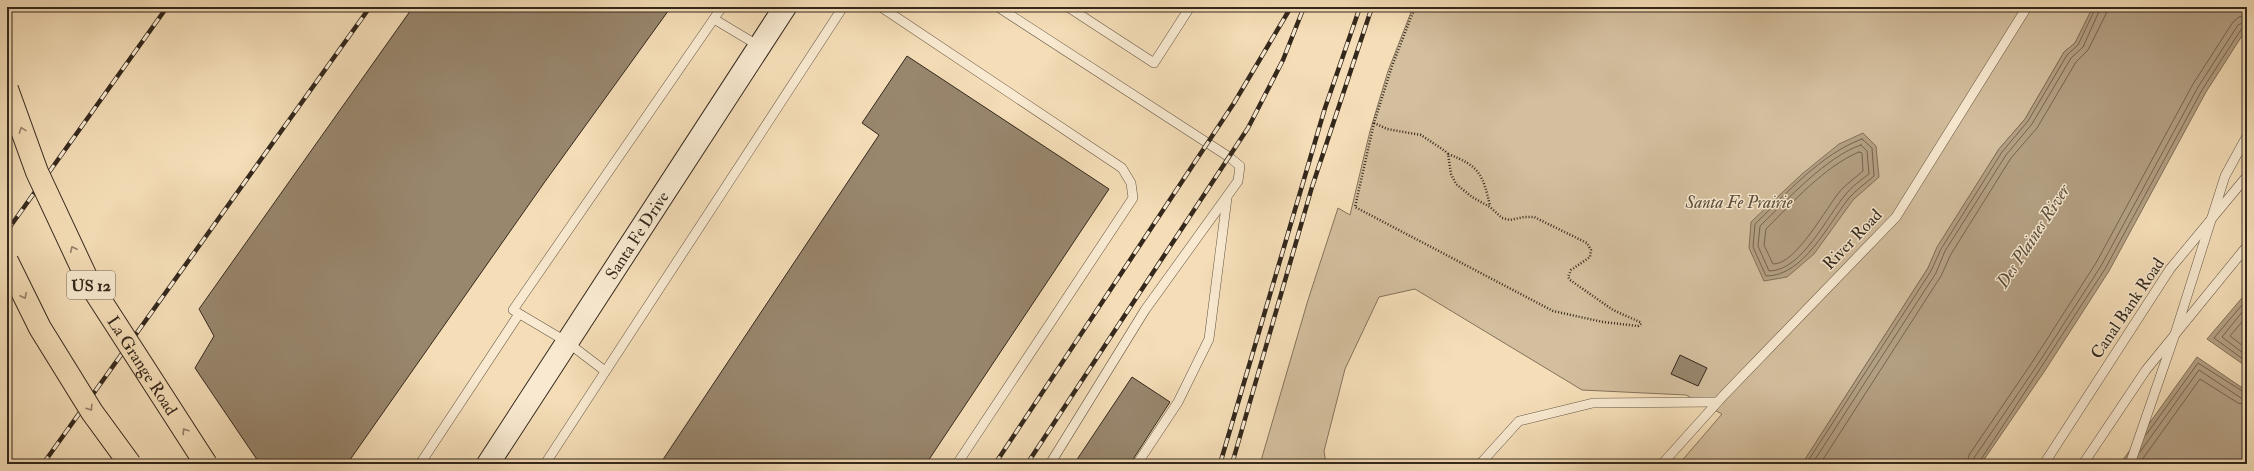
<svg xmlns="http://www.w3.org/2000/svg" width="2254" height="471" viewBox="0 0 2254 471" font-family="'IM FELL Double Pica',serif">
<rect width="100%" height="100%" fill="#f4ddb7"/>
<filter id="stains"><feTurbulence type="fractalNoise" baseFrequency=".005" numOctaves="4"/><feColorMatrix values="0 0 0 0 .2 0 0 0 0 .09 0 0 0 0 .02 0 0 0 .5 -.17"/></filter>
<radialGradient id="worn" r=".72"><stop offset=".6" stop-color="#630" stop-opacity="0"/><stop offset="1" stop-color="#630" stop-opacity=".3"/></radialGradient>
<path fill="#d3be9d" stroke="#84735c" d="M1413,7H2093L2075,43L2064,52L2025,119L1999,149L1938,246L1928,268L1802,464H1679L1722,414L1686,395L1582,390L1415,289L1379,297L1345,369L1324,451L1326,464H1260L1308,300L1338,208L1350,215L1370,131L1388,71Z"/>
<g fill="#b39f82" stroke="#806f59">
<path d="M2093,7H2247V28L2206,92L2109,271L2044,372L1981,464H1802L1928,268L1937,247L1999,149L2025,119L2064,52L2075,43Z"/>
<path d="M1863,133L1876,146L1879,177L1853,200L1814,254L1787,277L1764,281L1749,248L1751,222L1802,174L1839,144Z"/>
<path d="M2247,292V367L2207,339Z"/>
<path d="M2197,357L2247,391V464H2120Z"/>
</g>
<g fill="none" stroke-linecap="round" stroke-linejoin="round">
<g stroke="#74644f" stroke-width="1">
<path d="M1862,139L1872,148L1874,176C1866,183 1856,190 1849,198C1828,224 1804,276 1766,276L1753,247L1755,224C1787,193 1821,154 1862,139Z"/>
<path d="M1861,145L1867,151L1869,174C1861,180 1852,186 1846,194C1827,216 1802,271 1769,271L1758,246L1760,226C1787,200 1827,156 1861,145Z"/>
<path d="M1859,152L1862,153L1863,171C1856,177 1848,183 1841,190C1827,206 1796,265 1773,264L1764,245L1766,229C1792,203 1825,166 1859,152Z"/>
<path d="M2247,299L2214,338L2247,362"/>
<path d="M2247,306L2222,337L2247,356"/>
<path d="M2247,316L2230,336L2247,349"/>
<path d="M2146,435L2198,363L2247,394"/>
<path d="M2140,452L2199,370L2241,398L2247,399"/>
<path d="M1806,464L1931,271L1941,249L2002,152L2028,121L2067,55L2078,45L2096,7"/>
<path d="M1812,464L1936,273L1945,251L2006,155L2032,124L2071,58L2083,47L2101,7"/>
<path d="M1820,464L1941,276L1951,254L2011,158L2037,128L2076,62L2088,50L2106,14L2107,7"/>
<path d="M1967,464L1969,455L2031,364L2096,263L2193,84L2233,22L2239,17L2247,15"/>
<path d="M1973,464L1974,458L2036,367L2101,266L2198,87L2238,25L2247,21"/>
<path d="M1978,464L2105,269L2202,90L2242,28L2247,26"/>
<path d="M2139,464L2200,379L2238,403L2247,405"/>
</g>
</g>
<g fill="#98866d" stroke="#34281c">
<path d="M413,7H671L544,183L347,464H260L195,368L214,336L199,309Z"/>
<path d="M907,56L1109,189L926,464H660L879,135L862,123Z"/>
<path d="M1680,355L1707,368L1698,386L1671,374Z"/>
<path d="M1132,377L1170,402L1130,464H1074Z"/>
</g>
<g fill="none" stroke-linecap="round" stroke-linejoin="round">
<g stroke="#645543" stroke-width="10">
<g id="lane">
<path d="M881,7L1122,168L1131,183L1133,198L957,464"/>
<path d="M998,7L1229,157L1240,166L1238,181L1145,310L1050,464"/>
<path d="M1068,7L1154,63L1190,7"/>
<path d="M714,19L759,46"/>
<path d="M605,371L567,342L513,310L722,7"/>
<path d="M420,464L519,314"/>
<path d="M545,464L843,7"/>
<path d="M1137,464L1178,402L1209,339L1227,198"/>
<path d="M1480,464L1519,421L1593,403L1717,402"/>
<path d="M1662,464L1724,395L1896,217L2027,7"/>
<path d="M2044,464L2170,269L2247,176"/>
<path d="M2083,464L2146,370L2247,246"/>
<path d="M2130,464L2175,334L2225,176L2247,136"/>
</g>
</g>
<g stroke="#34281c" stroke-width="24">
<g id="secondary">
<path id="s1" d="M488,464L785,7"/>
</g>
</g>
<g stroke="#34281c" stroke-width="2.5" stroke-dasharray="1 2" stroke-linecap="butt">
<path d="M1415,7L1392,66L1374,123L1387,129L1421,135L1445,151L1448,154L1451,174L1456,184L1472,197L1490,207L1502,218L1510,220L1524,217H1534L1587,243L1591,250L1590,257L1571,270L1568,277L1570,280L1613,310L1642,323"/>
<path d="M1374,123L1355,207L1553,311L1603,322L1638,326L1641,324"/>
<path d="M1448,154C1480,166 1483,175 1490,206"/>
</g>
<use href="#lane" stroke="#f8e9d0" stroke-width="9"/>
<use href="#secondary" stroke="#f8e9d0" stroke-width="22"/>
<g stroke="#34281c" stroke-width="4.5">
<g id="rail">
<path d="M7,231L167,7"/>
<path d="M43,464L370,7"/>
<path d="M995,464L1234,103L1291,7"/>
<path d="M1027,464L1248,128L1283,60L1304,7"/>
<path d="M1220,464L1325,108L1360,7"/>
<path d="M1232,464L1312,187L1372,7"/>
</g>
</g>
<use href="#rail" stroke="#f8e9d0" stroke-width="3" stroke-dasharray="9" stroke-linecap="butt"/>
<g stroke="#34281c" stroke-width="24" stroke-linecap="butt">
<g id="highway-bridge">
<path id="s2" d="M7,89L37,172L88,281L206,464"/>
<path d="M7,261L40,328L92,412L130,464"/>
</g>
</g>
<use href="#highway-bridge" stroke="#f4ddb7" stroke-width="22"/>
</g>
<defs><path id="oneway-chevron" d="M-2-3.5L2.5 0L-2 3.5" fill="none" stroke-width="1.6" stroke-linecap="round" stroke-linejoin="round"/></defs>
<g stroke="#94826a">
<use href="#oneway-chevron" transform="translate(22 130) rotate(-110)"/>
<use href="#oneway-chevron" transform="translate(73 249) rotate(-115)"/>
<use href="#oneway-chevron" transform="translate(24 296) rotate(64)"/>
<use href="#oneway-chevron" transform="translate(90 408) rotate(57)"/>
<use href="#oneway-chevron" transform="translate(185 431) rotate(-123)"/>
</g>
<g text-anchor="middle" stroke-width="3" stroke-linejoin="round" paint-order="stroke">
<rect fill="#f8e9d0" stroke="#6f6252" stroke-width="1" x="67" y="271" width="48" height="28" rx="3"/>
<g font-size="16" font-weight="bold" fill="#34281c">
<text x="91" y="291">US 12</text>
</g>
<g font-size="17" font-style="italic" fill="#5c4e3c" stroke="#f8e9d0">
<text x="1739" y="208">Santa Fe Prairie</text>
</g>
<g font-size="17" fill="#34281c" stroke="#f8e9d0">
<text dy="6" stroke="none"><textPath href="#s1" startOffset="273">Santa Fe Drive</textPath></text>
<text transform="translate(1852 239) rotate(-46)" y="6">River Road</text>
<text transform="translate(2127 308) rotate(-56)" y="6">Canal Bank Road</text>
<text dy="6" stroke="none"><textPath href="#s2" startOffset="309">La Grange Road</textPath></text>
</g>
<g font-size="18" font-style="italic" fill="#5a4c3b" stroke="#f8e9d0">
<text transform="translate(2033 236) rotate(-57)" y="6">Des Plaines River</text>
</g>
</g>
<rect width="2254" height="471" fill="none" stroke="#f4ddb7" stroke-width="24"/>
<rect x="8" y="8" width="2238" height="455" fill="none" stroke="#34281c" stroke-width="2"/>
<rect x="12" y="12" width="2230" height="447" fill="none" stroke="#34281c"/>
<rect width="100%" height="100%" filter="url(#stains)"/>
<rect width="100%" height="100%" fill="url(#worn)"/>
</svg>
